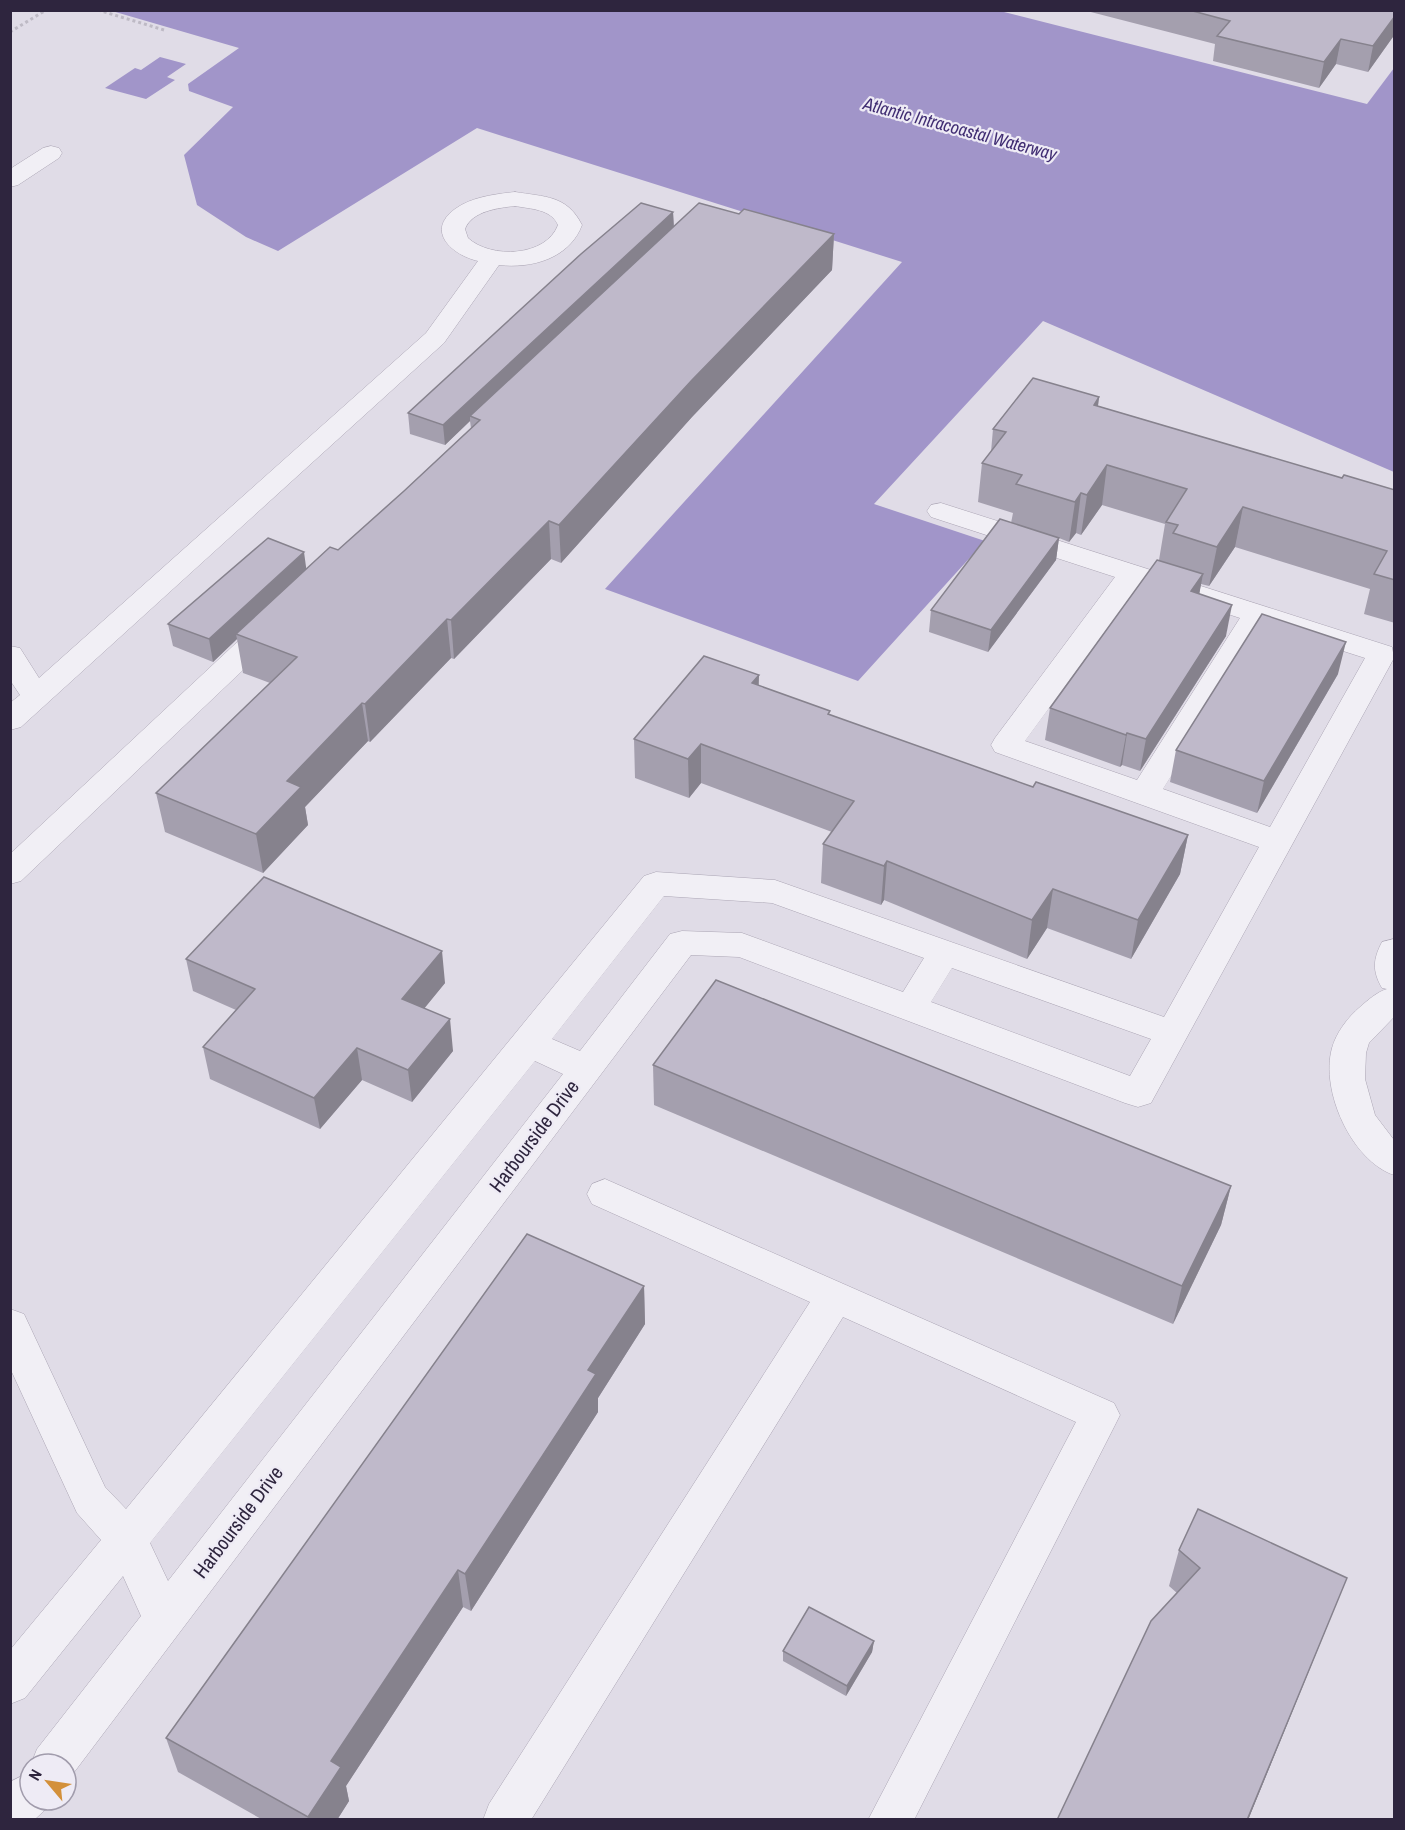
<svg xmlns="http://www.w3.org/2000/svg" width="1405" height="1830" viewBox="0 0 1405 1830" font-family="'Archivo Narrow',sans-serif">
<rect width="100%" height="100%" fill="#e0dce7"/>
<g fill="#a195c9">
<path d="M112,11H1000L1367,104L1394,68V472L1043,321L874,504L985,541L858,681L605,589L902,262L477,128L278,251L246,237L197,205L184,155L233,107L189,91L188,84L239,48Z"/>
<path d="M160,57L186,64L167,77L175,80L146,99L105,88L135,68L141,70Z"/>
</g>
<g fill="none" stroke-linecap="round" stroke-linejoin="round">
<g stroke="#aba5b4" stroke-width="1">
<g id="minor">
<path d="M51,146L59,148L62,153L59,158L18,185L10,187V169L43,148Z"/>
<path d="M515,192C545,197 567,195 582,225C570,258 532,269 499,265L444,343L21,727L10,730V703L20,695L10,680V646L20,648L39,678L426,333L478,261C452,255 425,231 455,209C471,197 496,194 515,192ZM515,206C531,209 551,209 558,225C546,257 491,259 468,238L465,229C472,211 498,208 515,206Z"/>
<path d="M941,503L1392,647L1394,658L1151,1103L1138,1107L1125,1103L739,957L691,955L69,1779L66,1780V1764H31L37,1749L141,1616L123,1576L25,1698L10,1704V1650L101,1540L77,1513L10,1368V1309L24,1314L105,1487L126,1509L644,876L656,872L775,880L1164,1017L1259,847L995,752L991,745L995,738L1115,577L931,517L927,511L931,505ZM1139,585L1240,618L1137,780L1025,741ZM1265,626L1365,658L1270,827L1163,789ZM664,896L772,903L924,958L903,992L742,933L682,931L670,934L580,1051L552,1039ZM952,968L1151,1039L1130,1076L931,1002ZM535,1061L563,1074L168,1581L150,1543Z"/>
<path d="M273,616L283,618L288,625L283,632L21,881L10,884V854L263,618Z"/>
<path d="M1394,939V1017L1369,1043L1366,1053L1365,1079L1375,1115L1394,1140V1175C1352,1161 1320,1091 1332,1048C1336,1033 1348,1017 1360,1007C1368,1000 1377,992 1387,989L1382,988C1372,971 1373,959 1382,942Z"/>
<path d="M605,1179L1114,1403L1120,1415L1114,1427L914,1820H868L1076,1422L843,1317L531,1820H483L489,1804L810,1302L592,1204L587,1194L592,1184Z"/>
<path d="M30,1772V1800H50L46,1809L34,1820H10V1782Z"/>
</g>
</g>
<g stroke="#bebac5" stroke-width="3" stroke-dasharray="3 3" stroke-linecap="butt">
<path d="M98,10L164,30"/>
<path d="M10,32L46,10"/>
</g>
<use href="#minor" fill="#f1eff5" fill-rule="evenodd"/>
</g>
<g fill="#a49fae">
<path d="M1083,10H1395V34L1368,72L1336,64L1319,88L1213,61L1215,44Z"/>
<path d="M673,212L674,227L739,214L834,234L832,270L692,417L561,563L551,559L454,659L451,658L370,742L368,741L305,807L308,825L263,873L165,832L156,793L270,683L243,673L237,639L213,662L173,646L168,624L306,569L338,550L404,491L471,428L470,421L445,445L410,434L408,413Z"/>
<path d="M1099,397L1098,406L1342,478L1395,490V623L1364,614L1370,589L1235,547L1209,586L1201,584L1199,594L1226,636L1140,771L1122,765L1120,767L1045,740L1050,708L1159,560L1165,524L1102,505L1081,535L1076,533L1069,542L1059,538L1056,560L988,652L929,632L931,610L1011,523L1013,513L978,502L982,463L991,452L993,429Z"/>
<path d="M1338,674L1257,813L1170,782L1176,750Z"/>
<path d="M758,685L830,715L1033,787L1188,835L1180,874L1131,959L1047,928L1027,959L884,900L881,905L821,883L823,844L832,832L701,783L689,798L635,778L634,739Z"/>
<path d="M186,959L445,983L424,1008L453,1051L412,1102L362,1080L320,1129L210,1079L203,1047L236,1010L193,991Z"/>
<path d="M653,1065L1231,1186L1221,1225L1173,1324L654,1105Z"/>
<path d="M644,1286L645,1324L598,1398V1412L471,1611L463,1607L346,1786L349,1801L337,1820H263L178,1772L166,1738Z"/>
<path d="M1179,1550L1332,1614L1248,1820H1057L1177,1593L1169,1586Z"/>
<path d="M874,1641L872,1652L846,1696L783,1661V1651Z"/>
</g>
<g fill="#86828d">
<path d="M1395,16V34L1368,72L1373,46Z"/>
<path d="M1341,39L1336,64L1319,88L1324,62Z"/>
<path d="M673,212L674,232L470,416V421L445,445L443,425Z"/>
<path d="M834,234L832,270L692,417L561,563L559,525L692,380Z"/>
<path d="M1099,397L1094,436V405Z"/>
<path d="M1107,465L1102,505L1081,535L1087,495Z"/>
<path d="M1081,493L1076,533L1069,542L1075,502Z"/>
<path d="M1243,507L1235,547L1209,586L1217,547Z"/>
<path d="M549,521L551,559L454,659L451,620Z"/>
<path d="M1059,538L1056,560L988,652L991,630Z"/>
<path d="M304,552L307,574L236,634L237,639L213,662L209,639Z"/>
<path d="M1203,574L1197,606L1191,591Z"/>
<path d="M1232,605L1226,636L1140,771L1146,739Z"/>
<path d="M447,619L451,658L370,742L365,704Z"/>
<path d="M1346,642L1338,674L1257,813L1264,781Z"/>
<path d="M759,675L758,714L752,683Z"/>
<path d="M362,703L368,741L305,807L308,825L263,873L256,834L287,781Z"/>
<path d="M1127,733L1122,765L1120,767L1126,735Z"/>
<path d="M701,744V783L689,798L688,759Z"/>
<path d="M1188,835L1180,874L1131,959L1138,920Z"/>
<path d="M887,861L884,900L881,905L884,866Z"/>
<path d="M1053,889L1047,928L1027,959L1032,920Z"/>
<path d="M442,951L445,983L406,1031L402,999Z"/>
<path d="M450,1019L453,1051L412,1102L408,1070Z"/>
<path d="M357,1048L362,1080L320,1129L314,1098Z"/>
<path d="M1231,1186L1221,1225L1173,1324L1182,1286Z"/>
<path d="M644,1286L645,1324L598,1398V1412L471,1611L465,1574L588,1370Z"/>
<path d="M458,1570L463,1607L346,1786L349,1801L337,1820H309L308,1817L331,1761Z"/>
<path d="M1347,1578L1248,1820H1247Z"/>
<path d="M874,1641L872,1652L846,1696L847,1686Z"/>
</g>
<g fill="#bfb9ca" stroke="#86828d" stroke-width="1.5">
<path d="M1189,10H1395V16L1373,46L1341,39L1324,62L1217,36L1230,21Z"/>
<path d="M641,203L673,212L443,425L408,413L581,254Z"/>
<path d="M699,203L739,214L744,209L834,234L692,380L559,525L549,521L451,620L447,619L365,704L362,703L287,781L301,787L256,834L156,793L297,657L236,634L330,547L338,550L404,491L480,420L470,416Z"/>
<path d="M1033,378L1099,397L1094,405L1342,478L1344,475L1395,490V580L1374,574L1387,551L1243,507L1217,547L1173,533L1178,525L1166,522L1187,489L1107,465L1087,495L1081,493L1075,502L1016,484L1022,475L982,463L1006,432L993,429Z"/>
<path d="M1000,519L1059,538L991,630L931,610Z"/>
<path d="M268,538L304,552L209,639L168,624Z"/>
<path d="M1157,560L1203,574L1191,591L1232,605L1146,739L1127,733L1126,735L1050,708Z"/>
<path d="M1262,614L1346,642L1264,781L1176,750Z"/>
<path d="M704,656L759,675L752,683L830,711L828,714L1033,787L1036,782L1188,835L1138,920L1053,889L1032,920L887,861L884,866L823,844L854,801L701,744L688,759L634,739Z"/>
<path d="M264,877L442,951L402,999L450,1019L408,1070L357,1048L314,1098L203,1047L255,989L186,959Z"/>
<path d="M716,980L1231,1186L1182,1286L653,1065Z"/>
<path d="M527,1234L644,1286L588,1370L596,1374L465,1574L458,1570L331,1761L341,1767L308,1817L166,1738Z"/>
<path d="M1198,1509L1347,1578L1247,1820H1057L1151,1621L1200,1568L1179,1550Z"/>
<path d="M809,1607L874,1641L847,1686L783,1651Z"/>
</g>
<g text-anchor="middle" stroke-width="4.5" stroke-linejoin="round" paint-order="stroke">
<g font-size="18" font-style="italic" fill="#412e73" stroke="#eeebf5">
<text transform="translate(960 129) rotate(15)" y="6">Atlantic Intracoastal Waterway</text>
</g>
<g font-size="20" fill="#2e253e" stroke="#eeebf5">
<text transform="translate(534 1136) rotate(-53)" y="7">Harbourside Drive</text>
<text transform="translate(238 1522) rotate(-53)" y="7">Harbourside Drive</text>
</g>
</g>
<rect width="1405" height="1830" fill="none" stroke="#2e253e" stroke-width="24"/>
<g transform="translate(48 1782) rotate(299)"><circle r="28" fill="#eeebf5" stroke="#a19cac" stroke-width="1.5"/>
<path d="M0-4.5L10 22L0 15L-10 22Z" fill="#d3903a"/>
<text y="-9" font-size="16" font-weight="bold" text-anchor="middle" fill="#2e253e">N</text>
</g>
</svg>
